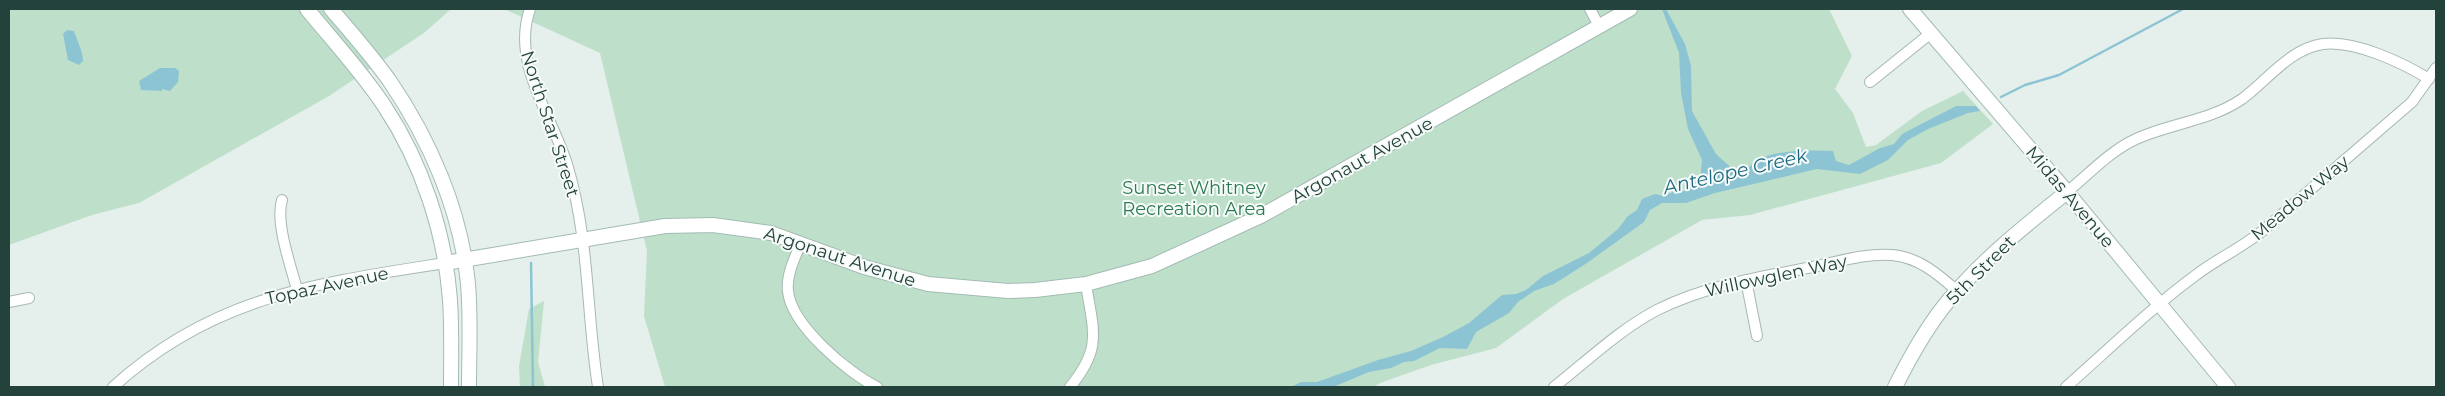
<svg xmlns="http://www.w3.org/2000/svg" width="2445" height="396" viewBox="0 0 2445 396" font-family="Montserrat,sans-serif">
<rect width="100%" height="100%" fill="#e5efeb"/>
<g fill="#bee0ca">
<path d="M9,9H451L424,33L329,96L139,203L92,215L9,245Z"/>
<path d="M504,9H1829L1852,56L1835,89L1853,113L1866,147L1876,145L1922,111L1963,91L1993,124L1941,163L1750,215L1702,220L1563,299L1496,348L1431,365L1380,383L1374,387H665L644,316L647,251L600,53Z"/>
<path d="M544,301L538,362L545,387H520L519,366L529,309Z"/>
</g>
<g fill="#8dc4d4">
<path d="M1662,9H1666L1685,44L1691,66L1692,111L1716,154L1740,176C1745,172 1749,166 1755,162C1773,149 1811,150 1833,151L1836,161L1849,165L1880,148L1894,144L1902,134L1956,106H1976L1980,111L1968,113L1928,129L1908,140L1888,160L1860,174L1817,169L1715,193L1686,203H1662L1650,210L1644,222L1587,263L1554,284L1534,291L1518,302L1509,313L1476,332L1467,349L1440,348L1414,361L1404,362L1391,368L1369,372L1333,387H1291L1301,382H1317L1378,360L1411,351L1443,337L1469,323L1502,295L1516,294L1526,290L1543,276L1589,253L1618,229L1628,216L1637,210L1642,199L1655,194L1664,196L1675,191H1686L1700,181L1702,160L1688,129L1681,93L1679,53Z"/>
<path d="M67,30L74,31C77,41 83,51 83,61L79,65L68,60L63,34Z"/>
<path d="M160,68H175L179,71L178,82L170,91L162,89V91L141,90L139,81Z"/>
</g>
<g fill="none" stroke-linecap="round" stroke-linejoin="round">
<g stroke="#8dc4d4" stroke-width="2.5">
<path d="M2001,97L2025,85L2059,75L2183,9"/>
<path d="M531,263L533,387"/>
</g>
<g stroke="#a7b8b3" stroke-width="12">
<g id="street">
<path d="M530,9C511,62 551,114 567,164C590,240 586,311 598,387"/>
<path d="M1590,9L1599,26"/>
<path d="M1870,82L1931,33"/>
<path d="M2067,192C2089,174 2110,151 2136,139C2171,123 2210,121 2242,99C2268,80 2289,49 2323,44C2355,40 2403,63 2429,79"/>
<path d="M282,200C275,223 291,266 297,290"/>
<path d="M801,243C795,257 786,275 788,291C791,325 848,373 877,387"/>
<path d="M1746,280L1757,336"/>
<path d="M9,302L29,298"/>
<path d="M113,387C213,296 318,283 445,263"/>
<path d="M1070,387C1103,347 1093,331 1086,284"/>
<path d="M1554,387C1587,361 1619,330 1657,310C1707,285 1762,277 1817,266C1841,261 1867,253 1892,255C1918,257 1938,274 1957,291"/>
<path d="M2066,387C2109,349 2150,309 2196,275C2218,258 2244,247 2266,228L2412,102L2436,68"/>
</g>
</g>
<g stroke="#a3bbb4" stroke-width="16">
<g id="secondary">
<path d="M307,9C333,41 362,72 385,107C422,163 445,233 450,300C452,329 451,358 451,387"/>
<path d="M331,9C351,32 371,55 389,80C430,140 461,211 468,284C471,318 469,353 469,387"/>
<path d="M1910,9L2067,192L2228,387"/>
<path d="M445,263L665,226L713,225L771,233L864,267L928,284L1008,291L1035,290L1086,284L1152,266L1261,216L1630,9"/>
<path d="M1895,387C1910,357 1927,326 1949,300C1983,259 2026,225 2067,192"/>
</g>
</g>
<use href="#street" stroke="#fff" stroke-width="10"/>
<use href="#secondary" stroke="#fff" stroke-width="14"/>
</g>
<g text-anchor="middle" stroke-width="4" stroke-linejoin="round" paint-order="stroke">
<g font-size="18" fill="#23423c" stroke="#f6fbf9">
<text transform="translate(550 124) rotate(72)" y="6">North Star Street</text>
<text transform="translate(1362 160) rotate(-29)" y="6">Argonaut Avenue</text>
<text transform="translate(2070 197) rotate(50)" y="6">Midas Avenue</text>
<text transform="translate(2300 198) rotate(-40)" y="6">Meadow Way</text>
<text transform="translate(840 257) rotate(18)" y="6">Argonaut Avenue</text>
<text transform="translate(1981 270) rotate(-45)" y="6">5th Street</text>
<text transform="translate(1776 276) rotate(-12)" y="6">Willowglen Way</text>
<text transform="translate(327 286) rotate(-12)" y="6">Topaz Avenue</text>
</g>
<g font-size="18" fill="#2c7a50" stroke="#f6fbf9">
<text x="1194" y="194">Sunset Whitney<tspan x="1194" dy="21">Recreation Area</tspan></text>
</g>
<g font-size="19" font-style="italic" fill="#1b6880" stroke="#f6fbf9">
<text transform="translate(1735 171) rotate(-13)" y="7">Antelope Creek</text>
</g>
</g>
<rect width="2445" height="396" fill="none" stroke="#23423c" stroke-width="20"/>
</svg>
